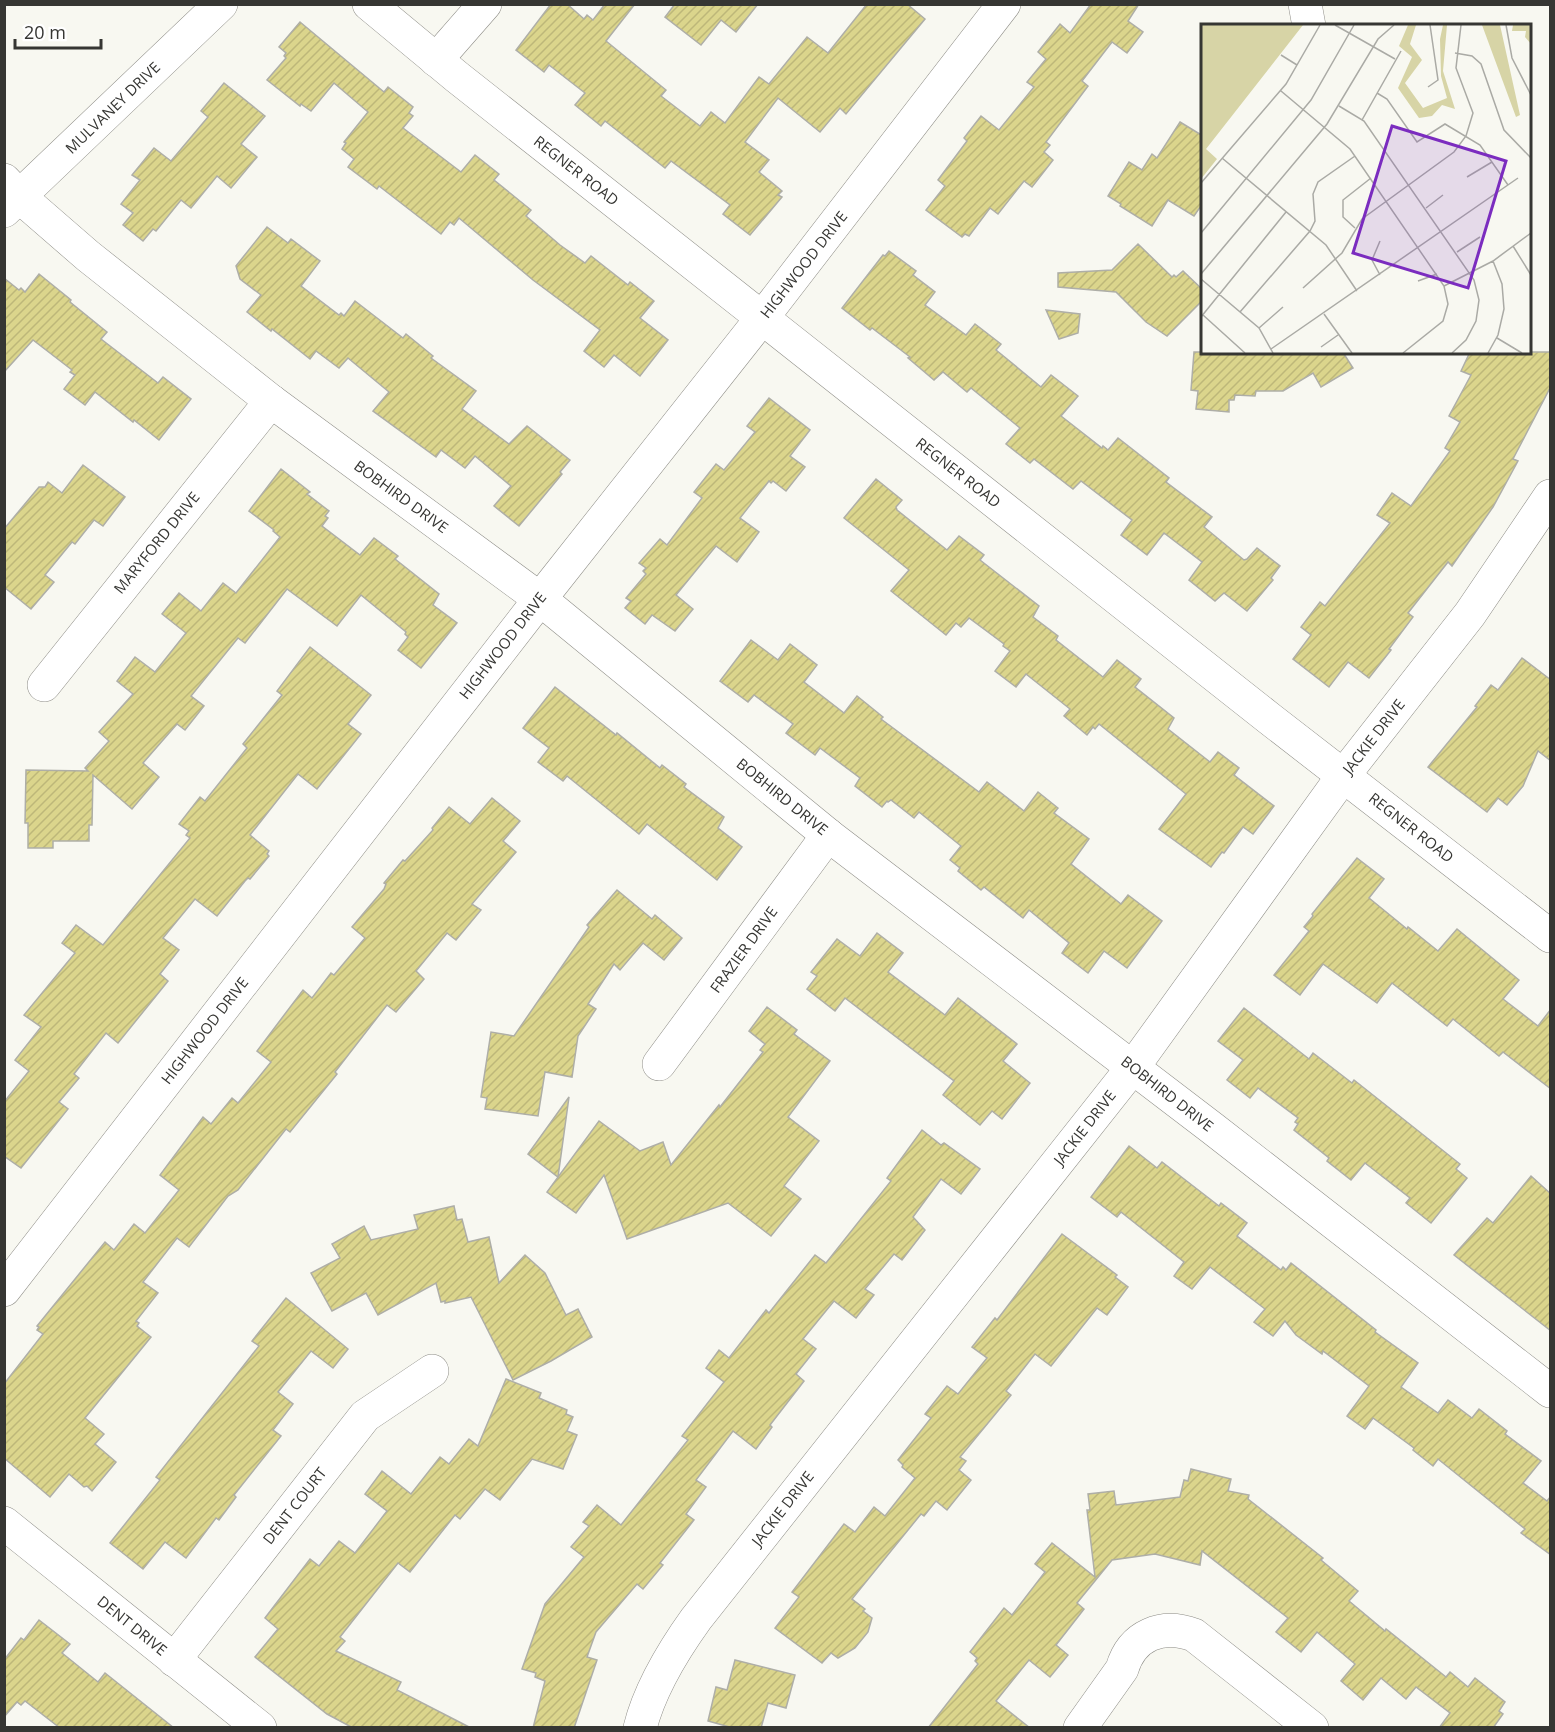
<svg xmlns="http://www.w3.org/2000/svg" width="1555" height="1732" viewBox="0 0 1555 1732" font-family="'Open Sans',sans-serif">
<defs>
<pattern id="building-hatch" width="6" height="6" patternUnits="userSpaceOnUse" patternTransform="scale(1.5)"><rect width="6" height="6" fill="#dbd58c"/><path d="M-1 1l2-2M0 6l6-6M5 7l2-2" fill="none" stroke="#bdb779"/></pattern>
</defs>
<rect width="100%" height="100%" fill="#f8f8f1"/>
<g fill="url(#building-hatch)" stroke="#aeaea7" stroke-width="1.5">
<path d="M551,4H567L584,19L587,15L593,20L605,4H635L606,41L666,90L661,96L700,126L711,112L725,123L759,77L769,84L807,37L828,53L867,4H907L925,19L846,114L840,108L820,132L778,98L745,142L769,160L759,172L782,191L778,195L782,197L750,235L723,214L730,205L671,161L665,168L605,121L601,126L575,105L585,93L549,65L544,72L516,50Z"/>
<path d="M675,4H758L736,32L721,20L701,45L665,17Z"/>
<path d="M1091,4H1139L1128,21L1143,32L1127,53L1112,42L1082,81L1088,86L1046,142L1050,145L1044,152L1053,160L1032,187L1024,181L998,214L990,208L969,236L965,234L962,237L926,210L945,186L938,180L967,141L964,138L981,116L999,130L1034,87L1027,82L1046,59L1038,52L1060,24L1070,33Z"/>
<path d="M300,22L384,92L388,87L413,107L409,113L413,116L403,128L461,172L475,155L499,174L494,180L531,210L526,216L560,245L585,263L591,256L628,285L630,282L654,301L640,318L668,340L640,376L614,355L604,367L584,351L600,330L533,280L459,218L454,225L450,222L441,234L379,186L377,189L348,167L354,159L342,149L346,143L344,142L368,112L334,83L311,111L301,104L300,106L267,80L286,58L284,56L286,53L279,47Z"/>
<path d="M224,83L265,116L241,144L257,157L231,188L217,176L191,208L181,200L156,231L153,229L143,241L123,225L133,213L121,204L140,180L132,175L154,148L171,161L208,117L201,111Z"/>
<path d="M1180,122L1203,136V203L1194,216L1168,200L1152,226L1120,206L1121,204L1108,196L1129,162L1142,170L1152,154L1157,158Z"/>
<path d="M267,227L288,243L291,239L320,261L301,286L339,315L341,313L344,316L355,301L403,338L406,334L433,356L431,358L476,391L462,409L509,444L527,426L570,460L560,472L562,474L519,526L494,506L511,486L475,456L465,468L441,450L436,457L373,411L389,392L348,358L339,368L316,351L310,359L272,329L271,331L247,312L261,295L240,279L236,266Z"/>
<path d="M1138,244L1172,277L1174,275L1176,277L1183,271L1203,290V300L1167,336L1146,322L1116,292L1058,287V273L1112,270Z"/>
<path d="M889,251L916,271L913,275L935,292L925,305L966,335L975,324L1001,344L996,350L1041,387L1051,375L1078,396L1061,416L1102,448L1103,446L1108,450L1118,438L1169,478L1166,482L1212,517L1204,527L1244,560L1247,559L1257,548L1280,566L1271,578L1273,580L1247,611L1224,593L1215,601L1189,580L1202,562L1164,533L1147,555L1121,535L1132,520L1081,481L1073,489L1034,459L1030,463L1006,444L1020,428L971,388L967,392L943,372L934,380L908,358L910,357L872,328L870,330L842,308L883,255L885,256Z"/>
<path d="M39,274L71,300L70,302L107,332L101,339L158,383L163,377L191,399L159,440L134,420L133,422L95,392L85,405L64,389L75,375L70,372L72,370L33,340L4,372V278L19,290L21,288L25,292Z"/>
<path d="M1046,310L1080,314L1078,333L1059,339Z"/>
<path d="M1194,352H1346L1344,354L1353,368L1321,387L1313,373L1283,391H1256L1255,396L1235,395L1234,400H1229V412L1196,409L1198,391L1191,390Z"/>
<path d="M1470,352H1551V386L1513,459L1518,461L1493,507L1452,566L1448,562L1408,613L1413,617L1389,649L1391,650L1369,678L1348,662L1329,687L1293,659L1311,635L1301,627L1320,602L1325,606L1390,523L1377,515L1392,493L1411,506L1450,451L1445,448L1460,422L1449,416L1471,375L1461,371Z"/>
<path d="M769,398L810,430L790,456L805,467L786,491L773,481L771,483L769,481L740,518L759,532L737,562L716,546L676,595L693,609L675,631L652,615L645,624L625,608L631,601L626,598L646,574L643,571L646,568L639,563L660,539L667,545L702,498L694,492L716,464L724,470L755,432L747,426Z"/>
<path d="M83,465L125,497L103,526L94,520L75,544L72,542L45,575L54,582L31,609L4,587V529L39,487H45L48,482L62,493Z"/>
<path d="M281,469L310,492L307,494L329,511L325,516L328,518L322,526L360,555L374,538L398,556L395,559L439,594L433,605L457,623L421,668L398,650L408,637L405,634L406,632L361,595L337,626L287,589L245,643L238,638L191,696L204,706L185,730L177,724L143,763L159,777L132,809L93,775L92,825H89V841H53V848H28V823H25L26,770L88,771L85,768L109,741L99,732L133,694L117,681L135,657L155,672L186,633L162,614L179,593L201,611L223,583L236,593L280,537L273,531L274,530L249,511Z"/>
<path d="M876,479L902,500L896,507L897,510L947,550L959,536L984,555L980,560L1039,606L1033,617L1058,636L1056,640L1103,677L1117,660L1141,679L1135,687L1174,718L1168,729L1210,762L1218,752L1239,768L1234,775L1274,806L1253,834L1243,827L1224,853L1222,852L1211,867L1159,829L1186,794L1099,724L1095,729L1093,727L1087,735L1064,716L1070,709L1026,674L1016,687L995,671L1010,651L1003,646L1004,644L969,618L961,627L956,623L946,635L891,591L909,570L844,518Z"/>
<path d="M751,640L778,660L790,644L817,665L804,682L844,713L857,696L883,717L881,719L979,792L987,782L1024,811L1038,792L1058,808L1054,813L1089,839L1071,864L1121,904L1128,895L1162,921L1127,968L1104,951L1088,973L1062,953L1069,943L1029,910L1023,918L984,887L981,890L958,871L960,868L950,860L961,846L919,812L914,818L891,800L888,802L887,801L882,807L855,786L860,778L820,748L815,755L786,733L793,724L754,695L748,702L720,681Z"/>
<path d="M310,647L371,695L348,724L361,734L317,789L298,774L250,835L269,851L267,854L269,856L250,879L248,878L245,881L217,916L195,899L163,938L179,950L160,974L168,981L118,1043L106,1033L74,1074L79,1078L59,1102L68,1109L21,1168L4,1156V1102L29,1071L15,1060L41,1027L24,1015L75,953L62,943L76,925L103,945L190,838L186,835L189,831L179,824L200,797L205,801L247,748L243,744L282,695L277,691Z"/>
<path d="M1522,658L1551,680V761L1538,751L1523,786L1507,805L1498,798L1487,812L1428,767L1477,707L1475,706L1491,685L1498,690Z"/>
<path d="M555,687L616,735L617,733L660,768L662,765L686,784L684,787L724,817L718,828L742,847L717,880L647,824L639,834L567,776L563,781L538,762L549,748L523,728Z"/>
<path d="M492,798L520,821L503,841L516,852L472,904L481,910L456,940L447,933L416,971L424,979L396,1012L387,1005L335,1072L337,1074L290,1132L286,1129L238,1190L228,1196L189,1247L177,1238L143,1282L158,1293L136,1321L139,1323L137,1326L151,1337L85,1418L104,1434L95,1444L116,1462L92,1491L87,1486L84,1487L69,1474L50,1497L4,1458V1384L43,1334L37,1330L39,1327L37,1326L105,1242L114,1250L134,1224L145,1233L179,1190L160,1175L203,1117L211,1124L232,1098L238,1103L271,1062L257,1051L303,990L312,998L331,973L334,975L365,938L352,927L384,889L386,884L384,883L403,860L405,861L433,830L432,828L449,807L470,824Z"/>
<path d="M1357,858L1384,879L1369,898L1407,929L1408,927L1438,951L1457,929L1519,980L1503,999L1538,1026L1551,1009V1089L1503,1052L1499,1056L1453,1019L1447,1026L1392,983L1377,1003L1323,964L1300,995L1274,975L1309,931L1304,927L1313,916L1312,914Z"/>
<path d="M617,890L652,919L655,915L682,938L664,960L643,943L620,970L614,964L588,1004L596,1009L578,1036L572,1077L545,1072L538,1116L485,1109L487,1098L481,1097L491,1032L514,1036L589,927L587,925Z"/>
<path d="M877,933L903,953L888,972L945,1015L958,998L1017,1044L1003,1061L1030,1083L1002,1119L992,1111L980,1125L943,1095L954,1081L845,998L835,1011L807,989L817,976L811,972L837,939L860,956Z"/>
<path d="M767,1007L797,1030L794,1034L830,1061L788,1117L819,1141L784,1186L801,1199L771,1236L728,1203L627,1239L604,1175L576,1213L547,1192L599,1121L640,1151L663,1142L671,1165L719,1105L720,1107L763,1052L760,1050L765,1044L749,1031Z"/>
<path d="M1244,1008L1309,1059L1313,1053L1352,1083L1354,1080L1460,1164L1456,1169L1467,1178L1431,1223L1406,1203L1410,1198L1365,1163L1351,1180L1327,1161L1329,1158L1294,1130L1298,1124L1295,1122L1298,1118L1258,1088L1250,1098L1227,1080L1243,1060L1218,1041Z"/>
<path d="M569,1097L558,1177L528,1154Z"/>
<path d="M922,1130L941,1145L944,1143L980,1169L961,1194L941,1179L913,1217L925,1230L902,1260L894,1254L865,1289L874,1295L856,1318L834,1301L803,1339L816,1349L796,1374L804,1381L770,1425L772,1427L756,1449L733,1431L696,1480L706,1487L686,1514L694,1520L660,1563L663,1565L643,1589L637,1584L596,1632L587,1657L597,1660L574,1728H533L545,1681L535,1677L536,1673L522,1669L545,1604L584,1557L571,1547L589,1526L583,1522L597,1505L621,1525L688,1440L682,1436L724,1382L706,1368L719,1350L729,1358L766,1310L769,1313L815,1255L826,1263L891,1181L887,1178Z"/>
<path d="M1129,1146L1157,1168L1162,1162L1219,1206L1221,1203L1247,1223L1237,1236L1281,1270L1283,1267L1286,1270L1291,1263L1376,1330L1375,1332L1418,1363L1401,1387L1438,1413L1448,1400L1472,1418L1479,1409L1507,1431L1505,1434L1541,1461L1523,1483L1547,1501L1551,1496V1555L1521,1533L1525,1529L1438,1459L1433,1466L1413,1450L1414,1448L1373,1418L1365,1429L1347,1416L1369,1386L1323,1351L1322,1354L1296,1335L1285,1321L1273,1336L1254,1322L1265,1309L1210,1267L1192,1289L1174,1276L1184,1262L1121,1212L1117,1217L1091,1197Z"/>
<path d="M1531,1176L1551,1194V1331L1454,1255L1487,1218L1493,1223Z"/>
<path d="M454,1206L457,1220L462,1219L468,1242L489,1237L499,1283L525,1255L545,1273L566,1315L578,1309L592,1337L551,1361L513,1380L471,1297L445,1303V1301L441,1302L436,1283L378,1315L366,1293L332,1311L311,1273L340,1258L332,1244L364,1226L371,1240L418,1229L414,1215Z"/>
<path d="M1062,1234L1117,1275L1115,1277L1128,1287L1107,1315L1097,1308L1051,1366L1035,1354L1006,1391L1011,1395L960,1457L966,1461L959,1470L971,1480L947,1510L936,1501L924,1516L921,1514L852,1599L865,1609L863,1611L872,1618L868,1632L855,1648L838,1658L831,1653L822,1663L775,1628L799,1597L792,1592L844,1524L855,1532L874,1507L885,1516L915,1478L902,1467L903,1465L898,1460L931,1418L925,1414L947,1386L958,1394L987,1358L972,1347L995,1318L997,1320Z"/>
<path d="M286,1298L348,1349L333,1368L311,1351L278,1392L293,1404L273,1430L281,1436L234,1495L236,1497L219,1520L216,1518L186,1558L165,1542L143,1569L110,1543L160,1480L156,1477L259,1346L252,1341Z"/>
<path d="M506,1379L541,1393L539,1398L567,1410L566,1414L573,1417L567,1431L577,1435L563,1469L532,1459L500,1500L485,1489L460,1519L455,1515L410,1572L398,1563L340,1637L345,1641L336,1651L401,1682L397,1690L471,1728H353L327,1714L255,1657L278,1629L265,1618L310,1559L319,1566L339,1541L355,1553L387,1511L365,1494L382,1471L411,1494L440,1457L449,1464L469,1439L478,1446Z"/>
<path d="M1191,1469L1231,1479L1228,1491L1249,1495L1248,1499L1323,1558L1321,1560L1358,1591L1349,1601L1385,1631L1386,1629L1446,1677L1450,1672L1468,1687L1475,1678L1505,1702L1499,1711L1503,1714L1493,1728H1439L1450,1713L1416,1687L1406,1699L1381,1678L1363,1700L1341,1681L1355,1664L1317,1632L1301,1652L1276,1632L1288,1618L1202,1551L1200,1565L1155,1554L1112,1560L1077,1603L1084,1609L1056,1645L1068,1655L1050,1677L1029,1660L996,1701L1030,1728H928L978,1664L975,1661L977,1658L970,1652L1004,1608L1012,1615L1045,1572L1035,1564L1052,1543L1095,1577L1087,1510H1090L1088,1494L1114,1491L1116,1505L1180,1497L1184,1480L1188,1481Z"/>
<path d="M39,1620L70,1644L62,1653L98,1682L105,1673L174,1728H60L25,1701L21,1705L17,1702L4,1717V1660L21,1638L24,1640Z"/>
<path d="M735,1660L795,1675L786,1708L768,1703L761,1728H733L708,1721L716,1687L727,1690Z"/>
</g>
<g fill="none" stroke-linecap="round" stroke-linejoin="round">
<g stroke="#8e8d87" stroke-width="34">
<g id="minor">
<path d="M369,4L457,77L1270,719L1550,936"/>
<path d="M1305,4L1309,26"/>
<path d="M436,60L485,4"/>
<path d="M4,180L20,197L88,256L271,401L540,599L828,835L1212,1128L1550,1391"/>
<path d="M4,211L221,4"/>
<path d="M44,685L271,401"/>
<path d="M659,1064L828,835"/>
<path d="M4,1290L540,599L762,318L1004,4"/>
<path d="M4,1523L260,1728"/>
<path d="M174,1660L365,1416L432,1371"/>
<path d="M640,1728C650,1688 673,1651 696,1619L1133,1067L1343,776L1470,614L1550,496"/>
<path d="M1080,1728L1122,1669C1132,1635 1162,1623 1194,1635L1312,1728"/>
</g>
</g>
<use href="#minor" stroke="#fff" stroke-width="33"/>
</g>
<g text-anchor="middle" stroke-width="6" stroke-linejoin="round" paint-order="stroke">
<g font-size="15" fill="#363633" stroke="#fff">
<text transform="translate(113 108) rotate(-44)" y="5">MULVANEY DRIVE</text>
<text transform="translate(576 171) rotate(38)" y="5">REGNER ROAD</text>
<text transform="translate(804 265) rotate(-52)" y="5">HIGHWOOD DRIVE</text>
<text transform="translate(958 473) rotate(38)" y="5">REGNER ROAD</text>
<text transform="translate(401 497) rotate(36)" y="5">BOBHIRD DRIVE</text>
<text transform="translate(157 543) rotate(-51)" y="5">MARYFORD DRIVE</text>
<text transform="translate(503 646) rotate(-52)" y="5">HIGHWOOD DRIVE</text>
<text transform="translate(1374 737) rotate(-52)" y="5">JACKIE DRIVE</text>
<text transform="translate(782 797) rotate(39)" y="5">BOBHIRD DRIVE</text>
<text transform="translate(1411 828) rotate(38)" y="5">REGNER ROAD</text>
<text transform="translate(744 950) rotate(-54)" y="5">FRAZIER DRIVE</text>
<text transform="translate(205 1031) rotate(-52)" y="5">HIGHWOOD DRIVE</text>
<text transform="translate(1167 1094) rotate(38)" y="5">BOBHIRD DRIVE</text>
<text transform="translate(1085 1128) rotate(-52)" y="5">JACKIE DRIVE</text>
<text transform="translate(295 1506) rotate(-52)" y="5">DENT COURT</text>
<text transform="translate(783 1509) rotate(-52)" y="5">JACKIE DRIVE</text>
<text transform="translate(132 1626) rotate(39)" y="5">DENT DRIVE</text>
</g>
</g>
<g transform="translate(1201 24)">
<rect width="330" height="330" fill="#f8f8f1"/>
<path d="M0,1H102L5,125L16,135L0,155ZM207,1H215L209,20L221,36L204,59L222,84L246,74L240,52L239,15L242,1H246L242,47L254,85L241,81L231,92L218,94L197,64L211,33L198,22ZM281,1H299L319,91L315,93ZM312,1H330V20L324,13L325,7H311Z" fill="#d7d4a6"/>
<path fill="none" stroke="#aaaaa5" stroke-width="1.5" d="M134,1L194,35M305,1L311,34L330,71M254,29L271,32L280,40L303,106L330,134M80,31L96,41M227,63L237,56L229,1M80,67L149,125L243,262L247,280L242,297L202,329M176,69L186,75L216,118L244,100L279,121L307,161M138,82L163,97L273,256L278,276L275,297L265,316L251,329M161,96L200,27M21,134L125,221L156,267M266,153L291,138M0,159L85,60L119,1M225,184L242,171M154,204L142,193V176L170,154M0,209L110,76L153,1M312,222L330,251M256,228L279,213M0,250L126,100L177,15L193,1M179,251L171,236L179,217M0,255L58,304L72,329M217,257L236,250M243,262L292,237L330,209M102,264L141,229L161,195L253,128L265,112L272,89L255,44L260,1M39,288L109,207L114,197L112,170L117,158L154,132M123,290L151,329M2,291L44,329M0,293L85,188M58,304L82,283M296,314L321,329M120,323L137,311M70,325L317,154M287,329L297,311L303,285L301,260L292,237"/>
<path fill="#7b2cbf" fill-opacity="0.15" stroke="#7b2cbf" stroke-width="3" d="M191,102L305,137L267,264L152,229Z"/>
<rect width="330" height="330" fill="none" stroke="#363633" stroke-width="3"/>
</g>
<rect width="1555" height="1732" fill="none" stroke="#363633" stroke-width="12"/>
<path d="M15 39v9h86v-9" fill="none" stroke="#363633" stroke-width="3"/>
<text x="24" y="39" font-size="18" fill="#363633" stroke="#ffffff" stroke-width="4.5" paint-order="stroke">20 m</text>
</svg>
